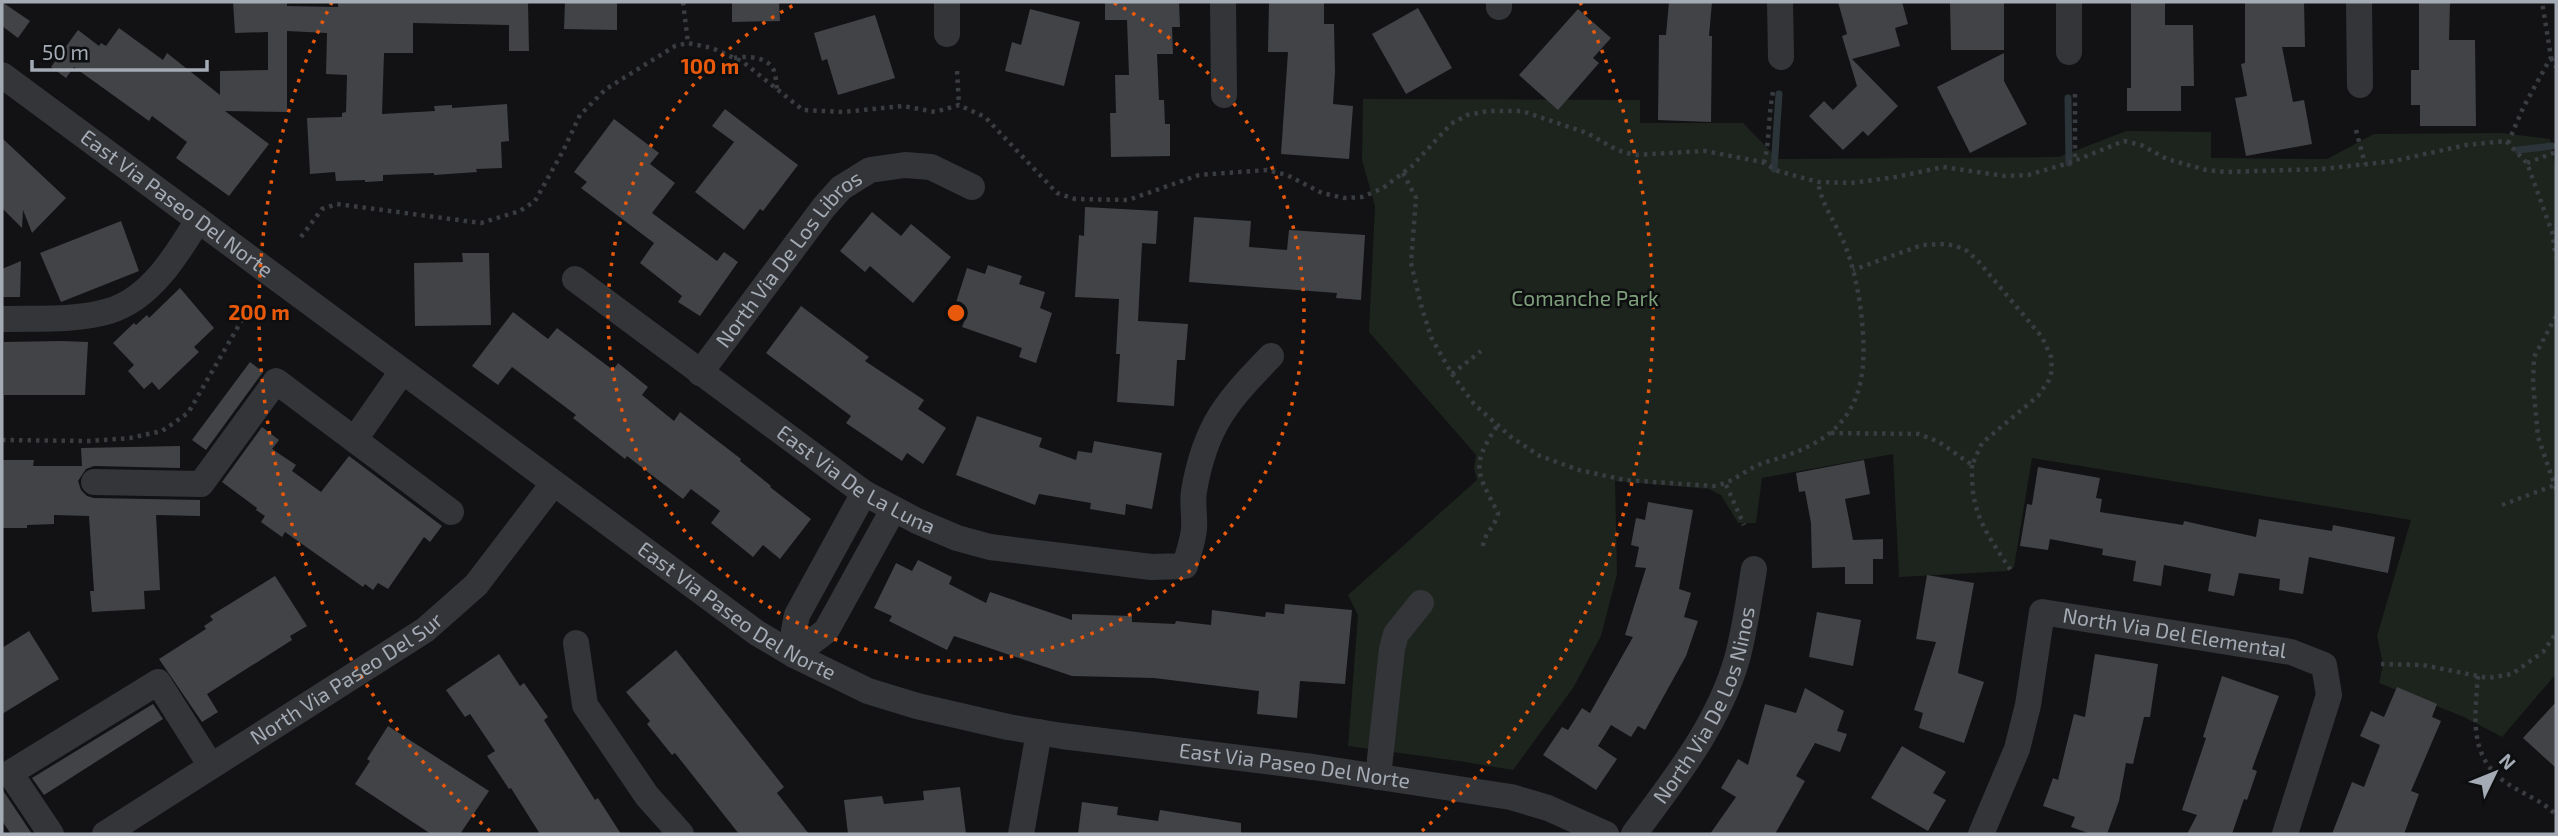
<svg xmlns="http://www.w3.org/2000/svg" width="2558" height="836" viewBox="0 0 2558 836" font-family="'Exo 2',sans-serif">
<rect width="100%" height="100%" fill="#121214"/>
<path fill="#1d241d" d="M1363,99L1640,100V123H1743L1778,159L2059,157L2126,131L2211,132V158L2327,159L2374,134L2501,133L2550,139L2556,173V674L2502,737L2464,717L2379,683L2383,665L2377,636L2411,520L2032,458L2014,567L2008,571L1899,577L1893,454L1762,478L1756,523H1738L1721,495L1709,489L1615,481L1617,574L1601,636L1573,688L1513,770L1459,761L1348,746L1358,615L1348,595L1477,480L1474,468L1476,455L1369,332L1375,206L1362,160Z"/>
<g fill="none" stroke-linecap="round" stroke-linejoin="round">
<g stroke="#2b3539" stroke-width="7">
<path d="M2068,98L2069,163"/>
<path d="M2518,150L2552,146"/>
<path d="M1774,169L1779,94"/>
</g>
</g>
<g fill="#414347">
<path d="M2,2L30,21L18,38L2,26Z"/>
<path d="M233,2H287V6L338,7V2H528L529,51H509V25L413,23V53H384L382,114L435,111L434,106L452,105V108L507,104L509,141L501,142L502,168L476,169L477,172L434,175V173L383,175V181L365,182V180L336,181L335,172L310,174L307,118L342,117V113L346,112L347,75L326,74L327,33L287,31V112L225,111L269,144L229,196L176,158L187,142L152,116L149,121L74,67L66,78L51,67L78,30L99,46L101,43L106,46L119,28L163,60L167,53L220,95V71L268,70V32L235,33Z"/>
<path d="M565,2H617V30L564,29Z"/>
<path d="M732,2H779L780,21L732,22Z"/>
<path d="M1105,2H1179L1180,27H1172L1173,54H1157L1159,100H1164L1165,124H1170V156L1111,157L1110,113H1116L1115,75H1129L1127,20H1105Z"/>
<path d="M1269,2H1324V24H1334L1335,72L1333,104L1353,106L1349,159L1281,154L1288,52H1268Z"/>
<path d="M1669,2H1712L1709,36H1712L1711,122L1658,120L1659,35H1666Z"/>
<path d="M1838,2H1902L1908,24L1895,28L1900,46L1852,59L1898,106L1868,136L1863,131L1843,150L1809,116L1824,101L1833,110L1857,86L1842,36L1847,34Z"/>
<path d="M1950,2H2004V50H1951Z"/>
<path d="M2131,2H2165V25H2193L2194,86H2181V111H2127V88H2131Z"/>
<path d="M2245,2H2304L2305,47H2282L2293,102L2304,100L2312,144L2246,156L2235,98L2247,96L2241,64L2245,63Z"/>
<path d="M2419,2H2450L2449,40H2475L2476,126H2420V105H2411V70H2419Z"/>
<path d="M1418,8L1452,68L1406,94L1372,34Z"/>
<path d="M1030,9L1080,22L1064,86L1005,71L1012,42L1021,45Z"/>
<path d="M1578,9L1611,38L1593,58L1599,63L1558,110L1519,75Z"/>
<path d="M875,15L895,78L838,95L827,59L822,61L814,33Z"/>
<path d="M2004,53V81L2027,124L1970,153L1937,87Z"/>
<path d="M725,109L798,165L763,211L760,209L744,230L695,192L734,142L712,126Z"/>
<path d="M614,119L659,153L650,164L675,183L652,213L717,261L724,252L738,262L700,316L678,302L682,296L640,263L654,243L581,188L587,182L574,172Z"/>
<path d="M2,138L66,198L32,233L23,210L22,228L2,208Z"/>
<path d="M1085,207L1158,211L1156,244L1142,243L1138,321L1188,324L1185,360H1177L1174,406L1117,402L1120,354H1116L1119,299L1075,297L1079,235L1084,236Z"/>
<path d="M872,212L901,236L911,224L951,257L913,303L870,266L865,272L840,251Z"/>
<path d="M1194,217L1251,221L1249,247L1287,250L1289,230L1365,235L1361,300L1336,298L1337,293L1189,282Z"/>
<path d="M121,221L139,271L61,302L40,253Z"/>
<path d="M462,253H489L491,325L415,326L414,263L463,262Z"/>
<path d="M21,261L20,297H2V269Z"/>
<path d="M988,265L1022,276L1019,284L1045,292L1040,308L1052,313L1036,363L1019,357L1022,348L962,327L965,319L952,315L967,268L985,274Z"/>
<path d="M180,288L214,328L194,347L199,352L159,390L152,382L144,389L128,371L134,365L113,343L134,323L136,325L147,315L149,318Z"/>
<path d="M801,306L869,357L865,361L924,400L918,409L946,428L923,464L907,453L902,461L846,423L851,416L766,353Z"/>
<path d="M513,312L548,339L557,328L613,370L618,363L648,387L642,395L674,421L680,412L741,459L740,461L771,486L770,487L811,519L780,559L763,545L753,557L711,523L720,511L691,489L683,499L627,456L625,459L573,418L576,415L512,367L498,385L472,366Z"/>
<path d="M61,341L88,342L85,395H4V342Z"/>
<path d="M250,362L263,372L206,450L192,440Z"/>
<path d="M977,416L1042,438L1039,447L1076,460L1078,451L1092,453L1094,441L1162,453L1152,509L1126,504L1125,515L1090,509L1091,503L1039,494L1035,505L956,475Z"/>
<path d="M262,427L279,440L272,449L296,465L292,471L321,492L349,456L442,526L430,542L424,537L388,589L378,583L373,590L365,584L363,587L285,532L282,537L261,522L265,516L256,510L257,508L222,482Z"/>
<path d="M180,446V468L94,466L86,469L78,481L81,490L87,496L94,498L200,500V516L156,515L160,590L144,591L145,609L92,612L90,591H94L89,516L54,515V524L27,525V528H2V460H34L33,466H82L81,448Z"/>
<path d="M1864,460L1870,494L1845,499L1853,540L1883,539V559H1873V584H1845V567L1812,568L1811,523L1805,491L1799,492L1796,473Z"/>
<path d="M2038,467L2100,478L2096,498L2102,499L2100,512L2183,525L2184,521L2256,537L2259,519L2332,531L2333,525L2395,537L2388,573L2309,557L2303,594L2279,590L2280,579L2239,573L2234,596L2208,591L2211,574L2164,565L2161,586L2133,581L2136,561L2102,555L2103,549L2050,539L2048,550L2020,546L2027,504L2032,505Z"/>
<path d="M1648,502L1693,510L1679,589L1691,593L1684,617L1698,621L1686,656L1645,730L1638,726L1631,737L1611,725L1598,746L1617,759L1596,790L1543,755L1562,727L1568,730L1582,708L1590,713L1633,637L1625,635L1646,568L1635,567L1639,547L1631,545L1636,518L1645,520Z"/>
<path d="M918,560L952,577L949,584L986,603L990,592L1072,620V614L1132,616V622L1175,624L1176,621L1211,625L1212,610L1265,617L1266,612L1284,614L1285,604L1352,610L1345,684L1300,681L1297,718L1257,714L1259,691L1154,678L1072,676L954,636L947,650L889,621L892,616L874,608L896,563L912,571Z"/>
<path d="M1927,575L1974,583L1958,673L1984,682L1964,743L1919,728L1923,713L1914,710L1936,642L1916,639Z"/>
<path d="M275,576L307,626L290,636L292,640L207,694L218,712L202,722L159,659L206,629L204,626L213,620L210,616Z"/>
<path d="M1817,612L1861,620L1853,666L1809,657Z"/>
<path d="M29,631L59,679L2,714V648Z"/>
<path d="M676,650L784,787L777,793L809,834H739L675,753L672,755L647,724L650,721L626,692Z"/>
<path d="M499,654L520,686L524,683L548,717L544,720L595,800L598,798L621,834H540L511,788L509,789L487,756L495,751L470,714L465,717L446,690Z"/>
<path d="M2095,654L2158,664L2150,717H2144L2133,764L2126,763L2119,801L2107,834H2091L2071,827L2075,817L2043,806L2053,778L2058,780L2074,714L2085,717Z"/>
<path d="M2222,676L2279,696L2252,769L2257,771L2247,800L2244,799L2232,834H2187L2197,815L2182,810L2206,738L2203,737Z"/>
<path d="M2397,687L2437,704L2432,717L2441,721L2411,791L2419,794L2404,834H2332L2352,782L2364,787L2380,745L2360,736L2371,711L2384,717Z"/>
<path d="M1805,688L1844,711L1837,731L1847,734L1840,752L1815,743L1796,776L1805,781L1775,834H1710L1736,797L1721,788L1738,759L1748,765L1765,704L1796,713Z"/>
<path d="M2556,702V768L2523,738Z"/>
<path d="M153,704L163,719L44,795L32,778Z"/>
<path d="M388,726L489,791L460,834H431L355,784L370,761L367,759Z"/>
<path d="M1902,746L1946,772L1933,793L1946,800L1928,831L1871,798Z"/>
<path d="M960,787L966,834H848L844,800L882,796L884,804L924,800L923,791Z"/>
<path d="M2,789L32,834H11L2,821Z"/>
<path d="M1082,802L1118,807L1117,815L1158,821L1160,810L1241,823V834H1078Z"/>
</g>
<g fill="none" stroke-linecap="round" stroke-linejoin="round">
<g stroke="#393c40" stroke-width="4.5" stroke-dasharray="3.5 5" stroke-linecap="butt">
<path d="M683,2L688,43"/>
<path d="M734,58C745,56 764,56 772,67C776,72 776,83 777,89"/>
<path d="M2551,58L2556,67"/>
<path d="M957,71L959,105"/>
<path d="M2075,94V160"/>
<path d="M2356,130L2365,164"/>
<path d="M2508,143L2523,108L2551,57L2542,2"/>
<path d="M1764,163C1770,140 1768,116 1773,92"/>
<path d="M2527,163L2556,152"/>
<path d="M1403,173L1416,198L1411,263L1421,305L1431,337L1452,374L1474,404L1511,437L1540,456L1579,470L1625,480L1713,486C1733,484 1746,468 1766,462C1838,442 1868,411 1863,334C1861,303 1856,274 1845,245C1836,223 1822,206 1818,182"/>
<path d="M301,237L322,209L337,204L481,223L520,211L535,201L563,151L580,115L606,89L675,46L688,43L712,48L743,62L803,110L843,112L903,106L935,112L959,105L985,117L1057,193L1075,199L1128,200L1199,175L1267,170L1287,175L1322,193L1344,198L1362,197L1383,188L1412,166L1451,124L1467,115L1488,111H1522L1587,133L1617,150L1634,155L1705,151L1762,162L1778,171L1818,182L1851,183L1896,177L1943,167L2005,176L2028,175L2069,163L2124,141L2141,145L2167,159L2206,170L2226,172L2322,169L2394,161L2466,145L2506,141L2527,163L2552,232L2556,257"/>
<path d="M2556,316L2534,357L2533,383L2538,437L2556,489"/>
<path d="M1452,374L1481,351"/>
<path d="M1831,433L1919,434L1939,442L1972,465L1982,443L2038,396L2049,380L2052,370L2051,357L2042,337L1978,261L1967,251L1956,246L1946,244L1922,245L1853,270"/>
<path d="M2,440L89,441L130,438L162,431L188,413L246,313"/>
<path d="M1972,465C1972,476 1972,488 1974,498C1979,526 1997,549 2012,572"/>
<path d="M1726,485L1744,525"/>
<path d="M2502,505L2555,485"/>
<path d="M1483,546C1485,531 1495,528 1498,513C1477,472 1470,467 1497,426"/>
<path d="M2381,664L2423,665L2488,678L2512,674L2543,652L2556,633"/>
<path d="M2478,676C2475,715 2468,756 2505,782C2522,794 2542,800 2556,815"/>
</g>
<g stroke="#333539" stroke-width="26">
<path d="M947,2V34"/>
<path d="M1223,2L1224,95"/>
<path d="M1780,2L1781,57"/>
<path d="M2069,2V52"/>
<path d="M2359,2L2360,85"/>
<path d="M1499,7V2"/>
<path id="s1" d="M2,75L757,633L794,655L868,691L917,706L1008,727L1062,736L1313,767L1511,797L1548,808L1606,834"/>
<path id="s2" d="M575,279L864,493L917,521L957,538L990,547L1151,567L1185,566C1188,554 1193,541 1194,529C1195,516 1192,503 1194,491C1205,426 1227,401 1271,356"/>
<path d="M2,319C37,318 75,321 109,311C150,299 177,255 198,220"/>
<path id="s3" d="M700,373L824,207L841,188L870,170L905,165L931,167L972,187"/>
<path d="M355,439L401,373"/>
<path d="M94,482L201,484L276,381L451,512"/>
<path d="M576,643L585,705L647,796L681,834"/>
<path d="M794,655V630L797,615L864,493"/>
<path d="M794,655L826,631L893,510"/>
<path d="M1378,777L1392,649L1396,634L1421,603"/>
<path d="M51,834L10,773L158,682L211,766"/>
<path id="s4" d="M105,834L425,630L476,585L553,484"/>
<path d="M1021,834L1039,732"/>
<path id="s5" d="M1634,834C1674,780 1718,725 1737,659C1745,629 1749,599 1754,569"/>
<path id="s6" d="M1981,834L2017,749L2028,705L2042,612L2291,652L2324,665L2329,695L2285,834"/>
</g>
</g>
<g fill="none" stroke="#e8590c" stroke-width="3.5" stroke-dasharray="3.5 7">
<path d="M1114 3A348 348 0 1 1 798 3"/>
<path d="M490 831A697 697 0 0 1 332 2M1580 2A697 697 0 0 1 1422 831"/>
</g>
<g text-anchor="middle" stroke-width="5" stroke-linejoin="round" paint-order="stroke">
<g font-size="21" fill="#a4abb4" stroke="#0d0e0f">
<text dy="7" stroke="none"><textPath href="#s1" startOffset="217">East Via Paseo Del Norte</textPath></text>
<text dy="7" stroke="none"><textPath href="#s3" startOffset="145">North Via De Los Libros</textPath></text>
<text dy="7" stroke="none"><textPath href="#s2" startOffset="346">East Via De La Luna</textPath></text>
<text dy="7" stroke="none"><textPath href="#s1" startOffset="910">East Via Paseo Del Norte</textPath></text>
<text dy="7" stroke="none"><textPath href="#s6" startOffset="366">North Via Del Elemental</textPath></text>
<text dy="7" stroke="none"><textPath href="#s4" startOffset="287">North Via Paseo Del Sur</textPath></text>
<text dy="7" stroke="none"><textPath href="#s5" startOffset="149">North Via De Los Ninos</textPath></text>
<text dy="7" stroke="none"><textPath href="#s1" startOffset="1498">East Via Paseo Del Norte</textPath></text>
</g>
<g font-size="21" fill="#7e9f7b" stroke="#0d0e0f">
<text x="1585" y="306">Comanche Park</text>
</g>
</g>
<circle cx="956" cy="313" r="10" fill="#e8590c" stroke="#0d0e0f" stroke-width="3.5"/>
<g font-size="21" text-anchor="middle" font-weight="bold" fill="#e8590c" stroke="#0d0e0f" stroke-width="5" stroke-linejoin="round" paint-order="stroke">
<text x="710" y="74">100 m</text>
<text x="259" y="320">200 m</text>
</g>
<rect width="2558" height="836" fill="none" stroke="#a4abb4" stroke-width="7"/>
<g transform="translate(2495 773) rotate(47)" stroke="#0d0e0f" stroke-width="5" paint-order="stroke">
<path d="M0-5L12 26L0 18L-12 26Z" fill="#a4abb4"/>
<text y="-10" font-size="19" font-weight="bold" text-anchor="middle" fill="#a4abb4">N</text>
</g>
<path d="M32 60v10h175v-10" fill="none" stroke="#a4abb4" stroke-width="3.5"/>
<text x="42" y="60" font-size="21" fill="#a4abb4" stroke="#0d0e0f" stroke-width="5" paint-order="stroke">50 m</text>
</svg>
